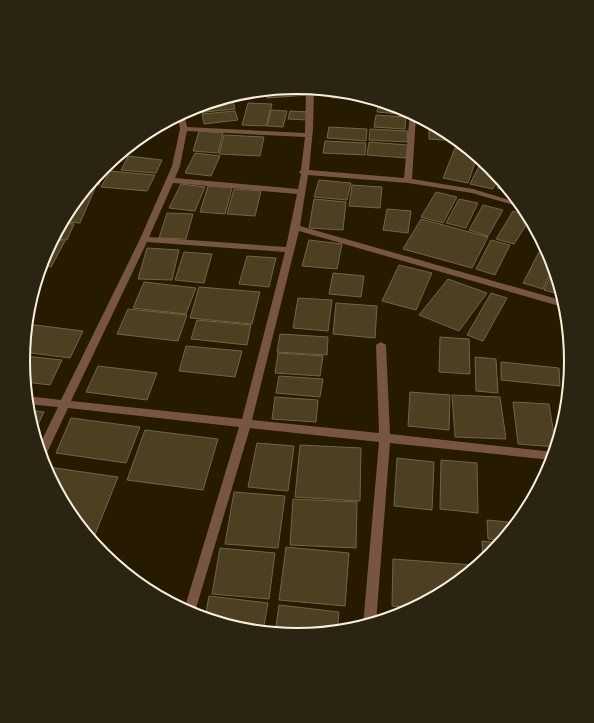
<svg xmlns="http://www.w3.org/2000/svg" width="594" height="723" viewBox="0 0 594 723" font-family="'Noto Sans',sans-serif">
<rect width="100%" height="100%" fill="#261b00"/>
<g fill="#4d4022" stroke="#726546">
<path d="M297,88H305L308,95L267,98L265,91Z"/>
<path d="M329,91L351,93L360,96L332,98Z"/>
<path d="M225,98H232L235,109L196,113L195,107Z"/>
<path d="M379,101L402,108L411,115L377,112Z"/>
<path d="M248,103L272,104L266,126L242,125Z"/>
<path d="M271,110L287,111L283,127L267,126Z"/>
<path d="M235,111L238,120L204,124L202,114Z"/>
<path d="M290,111L310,112L308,120L288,119Z"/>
<path d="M376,115L406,117L405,129L374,127Z"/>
<path d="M429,123L449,134L457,141L429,139Z"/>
<path d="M329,127L367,129L366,141L327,138Z"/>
<path d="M370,129L408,131L407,142L369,140Z"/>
<path d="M199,131L223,133L218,153L193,151Z"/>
<path d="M224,135L264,137L260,156L219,154Z"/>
<path d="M325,141L366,143L365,155L323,153Z"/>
<path d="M369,142L408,145L406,158L367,155Z"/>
<path d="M455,148L470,151L477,157L468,183L443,178Z"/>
<path d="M195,153L220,156L211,176L185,173Z"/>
<path d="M128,156L162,160L156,173L121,170Z"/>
<path d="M482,160L499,177L493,189L470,184Z"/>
<path d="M102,169H106L99,185L90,184Z"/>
<path d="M110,171L155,175L147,191L101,187Z"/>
<path d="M319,180L351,183L347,200L314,197Z"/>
<path d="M501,180L510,191L497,188Z"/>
<path d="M181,184L205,187L195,211L169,208Z"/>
<path d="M89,185L96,186L80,223L63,222L69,209Z"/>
<path d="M352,185L382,187L380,208L349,206Z"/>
<path d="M208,186L232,188L225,214L200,212Z"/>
<path d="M234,189L261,191L255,216L227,214Z"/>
<path d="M436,192L457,197L443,223L421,217Z"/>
<path d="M314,199L346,202L343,230L309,228Z"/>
<path d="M459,199L478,203L466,228L446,223Z"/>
<path d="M483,205L503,210L488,236L469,230Z"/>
<path d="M387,209L411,211L408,233L383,230Z"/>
<path d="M513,211L528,216L530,219L514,244L496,239Z"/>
<path d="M167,213L193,214L186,239L159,238Z"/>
<path d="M421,219L488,237L472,268L403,249Z"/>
<path d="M62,223L74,224L67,240L53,239Z"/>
<path d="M53,240L65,241L51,267L41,266Z"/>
<path d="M309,240L342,244L337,269L302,266Z"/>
<path d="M491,240L510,245L495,275L476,269Z"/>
<path d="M147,248L179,250L172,280L138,279Z"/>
<path d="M184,252L212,254L204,283L175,280Z"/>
<path d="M539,252L549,255L553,267L543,289L523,283Z"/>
<path d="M247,256L276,258L269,287L239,284Z"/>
<path d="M399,265L432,273L416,310L382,301Z"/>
<path d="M40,268L47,269L36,290H34Z"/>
<path d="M554,269L562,295L544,290Z"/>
<path d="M333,273L364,276L361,297L329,294Z"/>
<path d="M448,279L487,293L459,331L419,315Z"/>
<path d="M144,282L196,288L186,314L133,308Z"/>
<path d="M199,287L260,292L252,324L190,318Z"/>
<path d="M491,293L507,298L483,341L467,335Z"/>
<path d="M298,298L332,300L328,331L293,328Z"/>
<path d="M336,303L377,306L375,338L333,334Z"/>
<path d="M128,309L187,315L178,341L117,334Z"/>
<path d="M197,320L251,325L247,345L191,339Z"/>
<path d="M27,324L83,331L70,358L24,352Z"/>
<path d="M280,334L328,337L327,355L277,352Z"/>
<path d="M440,337L469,339L470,374L439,372Z"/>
<path d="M186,346L242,351L235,377L179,371Z"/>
<path d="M278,353L323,356L320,376L275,373Z"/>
<path d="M24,356L62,360L50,385L25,382Z"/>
<path d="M475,357L496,359L498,393L476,391Z"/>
<path d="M501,362L559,368L560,386L501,380Z"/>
<path d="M98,366L157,373L147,400L86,392Z"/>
<path d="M279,376L323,379L320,397L276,393Z"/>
<path d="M410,392L450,395L449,430L408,426Z"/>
<path d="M452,395L500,397L506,439L455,437Z"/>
<path d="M275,397L318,400L316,422L272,419Z"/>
<path d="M513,402L549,404L556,447L518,444Z"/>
<path d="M28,410L44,412L34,433L28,415Z"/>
<path d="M71,418L140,427L126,463L56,453Z"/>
<path d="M145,430L218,439L203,490L127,480Z"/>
<path d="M257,443L294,446L288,491L248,487Z"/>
<path d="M300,445L361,448L360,501L295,497Z"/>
<path d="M397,458L434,462L432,510L394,506Z"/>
<path d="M441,460L477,463L478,513L440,509Z"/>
<path d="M48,467L118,477L94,537L87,535L69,514L46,471Z"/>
<path d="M234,492L285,496L278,548L225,544Z"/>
<path d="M293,499L357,502L356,548L290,545Z"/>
<path d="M487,520L518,523L503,540L488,539Z"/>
<path d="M482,541L501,543L483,562Z"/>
<path d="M286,547L349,553L345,606L279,600Z"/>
<path d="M220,548L275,553L269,599L212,594Z"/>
<path d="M393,559L474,565V569L449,589L414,608L392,606Z"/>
<path d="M209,596L268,603L263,632L243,630L205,618Z"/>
<path d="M279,605L339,612L337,632L297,635L275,633Z"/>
</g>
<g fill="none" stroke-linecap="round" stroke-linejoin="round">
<path fill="#785442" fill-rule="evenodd" d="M306,89H314L313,129L309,170L404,178L410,112L416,116L412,179L473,189L519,203L524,208L472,193L408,183L308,175L300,226L564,301L566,308L299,231L252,420L379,433L376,345L381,342L386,345L390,434L554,452L552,460L390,443L376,623L363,626L379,442L250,428L194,615L184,610L239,427L68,408L46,455L42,459L38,448L58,407L27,404V396L61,400L140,239L172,166L180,129L178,116L184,113L187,127L305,133ZM187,131L305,137L301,170L299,172L301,174L298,189L175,178L180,166ZM173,183L297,194L286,247L149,237ZM147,242L285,252L242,419L71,401Z"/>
</g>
<path d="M0 0H594V723H0ZM30 361a267 267 0 1 1 534 0a267 267 0 1 1-534 0Z" fill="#2c2412" fill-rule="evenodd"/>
<path fill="none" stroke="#f7efde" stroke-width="2" d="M30 361a267 267 0 1 1 534 0a267 267 0 1 1-534 0Z"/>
</svg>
